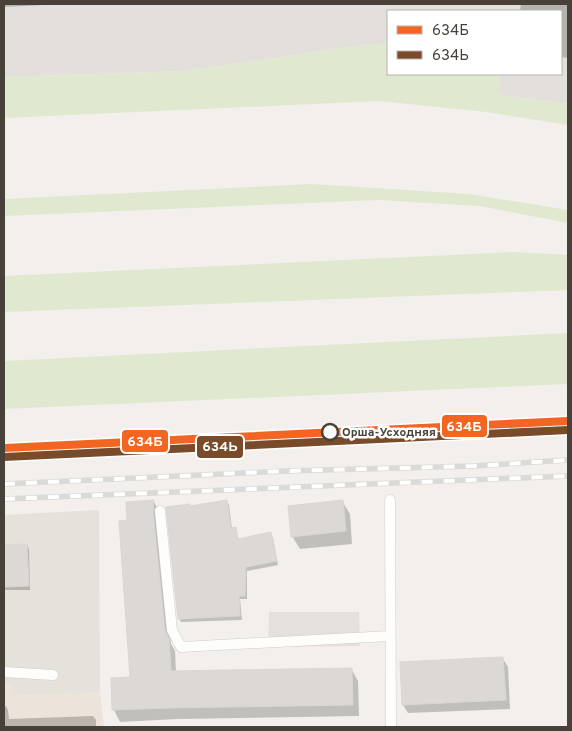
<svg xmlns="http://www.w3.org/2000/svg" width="572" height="731" viewBox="0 0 572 731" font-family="Overpass,sans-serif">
<rect width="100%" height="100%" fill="#f2efec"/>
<path fill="#e5e1db" d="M99,510L100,692L13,696L10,684H4V515Z"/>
<path fill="#ece3da" d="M4,684H10L13,696L100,692L104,727H4Z"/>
<path fill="#e3e0dc" d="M4,4H568V104L498,95L500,74H561V11H388V44H370L185,71L4,77Z"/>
<g fill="#e0e9cf">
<path d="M370,44H388V74H500L499,95L568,104V125L486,112L379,101L4,118V77L185,71Z"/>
<path d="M312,184L469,194L568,210V223L480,206L379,200L4,216V199Z"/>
<path d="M515,252L568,255V290L4,312V276Z"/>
<path d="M568,333V384L4,409V361Z"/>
</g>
<path fill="#e3e0dd" d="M269,612H359L360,646L268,647Z"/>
<g fill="#0003">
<path d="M4,4H65L4,7Z"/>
<path d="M521,4H568V58L561,57V11H520Z"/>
<path d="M227,501L229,505L232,529L235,528L239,540L270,534L273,538L278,565L247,571V599H240L242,620L181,622L179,618L190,508Z"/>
<path d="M342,501L350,514L352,544L300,549L292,536Z"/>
<path d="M154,502L160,513L159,524L171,644L175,651L176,672L352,670L358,681L359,716L177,719L120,722L114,710L112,679L131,678L128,522Z"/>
<path d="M27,545L29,549L30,590H4V546Z"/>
<path d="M503,659L508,667L510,709L408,713L403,705Z"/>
<path d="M6,706L8,710L9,719L93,716L96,720V727H4V707Z"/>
</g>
<g fill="#dbd8d5" stroke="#dad6d2">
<path d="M154,500L153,512L165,631L169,638L171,671L352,668L353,705L170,708L112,710L111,678L130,677L119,521L127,520L126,502Z"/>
<path d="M227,500L231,528L236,527L238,539L271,532L277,561L246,567L245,596H239L240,616L178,619L166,507L190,504V506Z"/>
<path d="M343,500L346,531L291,537L288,506Z"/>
<path d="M27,544L29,586L4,587V545Z"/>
<path d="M503,657L506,700L402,705L400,662Z"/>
</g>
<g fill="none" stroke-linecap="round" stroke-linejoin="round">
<g stroke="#d0cdca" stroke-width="11">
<g id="service">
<path d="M390,500L391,727"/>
<path d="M160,511L172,630L181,647L390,636"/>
<path d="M4,672L53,675"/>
</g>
</g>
<use href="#service" stroke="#fdfdfc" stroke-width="10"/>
<g stroke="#dadad9" stroke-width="5.5">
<g id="rail">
<path d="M4,484L286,471L474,466L568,460"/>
<path d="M4,499L568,476"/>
</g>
</g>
<use href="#rail" stroke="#fff" stroke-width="4" stroke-dasharray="11" stroke-linecap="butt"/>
<g stroke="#fff" stroke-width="11">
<path id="rail-1" d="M4,448L568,421"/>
</g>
<g stroke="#fff" stroke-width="11">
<path id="rail-2" d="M4,457L568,430"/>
</g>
<use href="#rail-1" stroke="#f26522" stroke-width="8"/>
<use href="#rail-2" stroke="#7a4b2a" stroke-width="8"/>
</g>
<circle fill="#fff" stroke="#474139" stroke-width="2.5" cx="330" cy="432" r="8"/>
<g text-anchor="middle" stroke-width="5" stroke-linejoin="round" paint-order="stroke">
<g font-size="12" font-weight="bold" fill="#474139" stroke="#fff" text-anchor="start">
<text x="342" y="436">Орша-Усходняя</text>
</g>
</g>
<g stroke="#fff" stroke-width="2">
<rect x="441" y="414" width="47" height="24" rx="5" fill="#f26522"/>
<rect x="121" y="429" width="48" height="24" rx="5" fill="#f26522"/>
<rect x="196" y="435" width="48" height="24" rx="5" fill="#7a4b2a"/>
</g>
<g font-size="14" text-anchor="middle" font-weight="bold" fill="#fff">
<text x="464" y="431">634Б</text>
<text x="145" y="446">634Б</text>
<text x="220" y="451">634Ь</text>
</g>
<rect width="572" height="731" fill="none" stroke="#474139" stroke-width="10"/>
<rect x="387" y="10" width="175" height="65" fill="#ffffff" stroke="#b5b3b0"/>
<rect x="397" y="26" width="25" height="8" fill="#f26522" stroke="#b5b3b0"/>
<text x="432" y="35" font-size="15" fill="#474139">634Б</text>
<rect x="397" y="51" width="25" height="8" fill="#7a4b2a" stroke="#b5b3b0"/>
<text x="432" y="60" font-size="15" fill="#474139">634Ь</text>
</svg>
